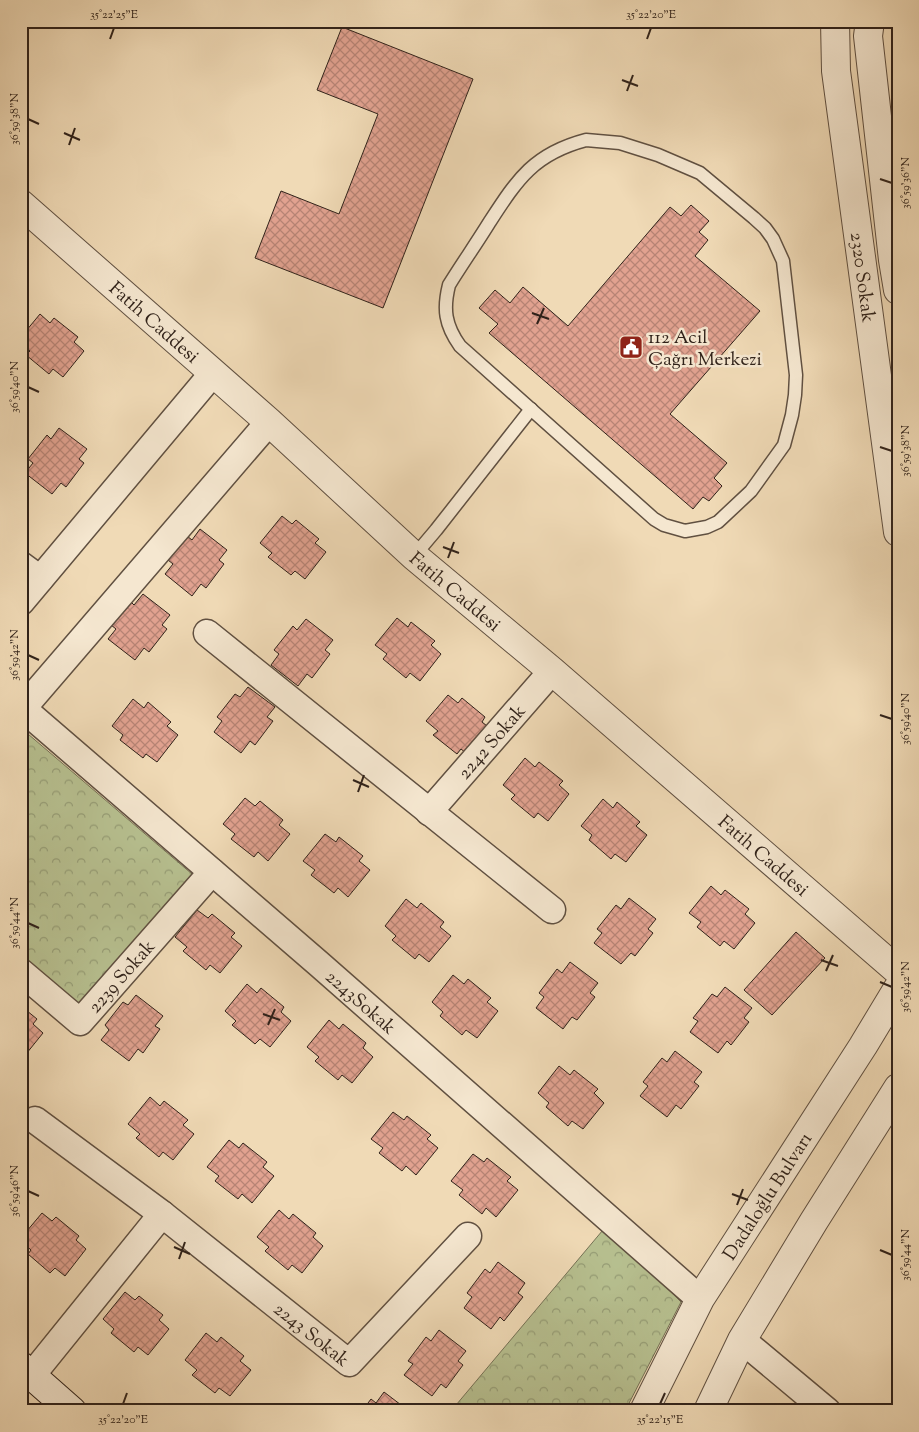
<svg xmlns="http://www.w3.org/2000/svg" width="919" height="1432" viewBox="0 0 919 1432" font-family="'Sorts Mill Goudy',serif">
<defs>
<pattern id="park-crowns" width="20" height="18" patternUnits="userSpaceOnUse" patternTransform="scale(1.25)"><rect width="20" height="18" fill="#b7c090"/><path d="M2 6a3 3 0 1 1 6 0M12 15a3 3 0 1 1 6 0" fill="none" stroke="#959c75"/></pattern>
<pattern id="building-cross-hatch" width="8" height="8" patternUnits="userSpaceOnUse" patternTransform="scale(1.25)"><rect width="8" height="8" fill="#e1a290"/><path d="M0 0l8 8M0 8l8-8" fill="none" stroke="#b78475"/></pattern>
</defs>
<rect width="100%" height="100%" fill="#f0dab6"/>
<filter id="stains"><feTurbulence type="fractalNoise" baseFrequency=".004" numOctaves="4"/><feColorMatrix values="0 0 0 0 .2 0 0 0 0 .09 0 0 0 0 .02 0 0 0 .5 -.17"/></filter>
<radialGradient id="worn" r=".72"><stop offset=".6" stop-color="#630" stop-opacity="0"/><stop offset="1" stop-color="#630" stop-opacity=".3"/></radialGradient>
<g fill="url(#park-crowns)" stroke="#747155">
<path d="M21,728L192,874L78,1008L21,960Z"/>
<path d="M608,1224L681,1302L625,1411H451Z"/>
</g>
<g fill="url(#building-cross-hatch)" stroke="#30221a">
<path d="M342,27L473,79L383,308L255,258L281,191L339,214L378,114L317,90Z"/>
<path d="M691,205L709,221L699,232L708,240L695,256L760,311L670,414L727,463L714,478L722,486L709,501L703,497L693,509L489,333L498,324L479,308L495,290L510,303L523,287L568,326L670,207L681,216Z"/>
<path d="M40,314L50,323L54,318L78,337L74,342L84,351L63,377L53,369L49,374L26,355L30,351L21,344V337Z"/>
<path d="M59,428L87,449L79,459L84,463L66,487L61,483L52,494L25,473L33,463L28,459L47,435L51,439Z"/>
<path d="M282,516L292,524L296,520L319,539L315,543L326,552L305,579L295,571L291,575L268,557L272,553L260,543Z"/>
<path d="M200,529L227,550L219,560L224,564L206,588L201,584L192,596L165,574L173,564L168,560L187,536L192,540Z"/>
<path d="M143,594L170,615L162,625L167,629L149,652L144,648L135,660L108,639L116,629L111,625L130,601L134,605Z"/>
<path d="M397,618L408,627L411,622L435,641L431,645L441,654L420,681L410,673L406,678L383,659L387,654L375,645Z"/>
<path d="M306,619L333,640L325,650L330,654L312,678L307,674L298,686L271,665L279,654L274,650L293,626L297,630Z"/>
<path d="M248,687L275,707L267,717L273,721L255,745L250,741L241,753L214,732L222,721L217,717L235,694L240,697Z"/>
<path d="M448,695L458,703L462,698L485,717L482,722L492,730L471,757L461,749L457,754L433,735L438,731L426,721Z"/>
<path d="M133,699L144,708L148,702L171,722L167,726L178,735L157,762L146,754L143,758L120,740L123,735L112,726Z"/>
<path d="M525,758L535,767L539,762L563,781L559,785L569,794L548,821L538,813L534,818L511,799L515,795L503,785Z"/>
<path d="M245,798L255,806L260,801L283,820L279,825L290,834L268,861L258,852L254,857L231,839L235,834L223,824Z"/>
<path d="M603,799L613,808L617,802L640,822L636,826L647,835L626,862L615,854L611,859L589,840L592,835L581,826Z"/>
<path d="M325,834L336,842L339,837L363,856L359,861L370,870L348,897L338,888L334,893L311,875L315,870L303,861Z"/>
<path d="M711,886L721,895L725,890L749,909L745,914L755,923L734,949L724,941L720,946L697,927L701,922L689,913Z"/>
<path d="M629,898L656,919L648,929L653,933L635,956L631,953L621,964L594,943L602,933L597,929L616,905L621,909Z"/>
<path d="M406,899L417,908L421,903L444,922L440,927L451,936L429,962L419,954L415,959L392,940L396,936L385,926Z"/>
<path d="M197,910L208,918L212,914L235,933L231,937L242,946L220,973L210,965L206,970L183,951L187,947L175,937Z"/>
<path d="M796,932L825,958L772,1015L744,990Z"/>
<path d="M570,962L598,983L590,993L595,997L577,1020L572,1017L563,1029L536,1008L544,997L539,993L557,969L562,973Z"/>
<path d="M453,975L464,984L468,979L491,998L487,1002L498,1011L477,1038L466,1030L462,1035L440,1016L443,1012L432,1002Z"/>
<path d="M247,984L257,993L261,988L284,1007L281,1012L291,1021L270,1047L260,1039L255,1044L232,1025L236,1021L225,1011Z"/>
<path d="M725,987L752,1008L744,1018L749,1022L731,1045L727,1041L718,1053L690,1032L698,1021L693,1018L712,994L717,997Z"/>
<path d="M136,995L163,1016L155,1026L160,1029L143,1053L138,1049L129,1061L101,1040L109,1030L105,1025L123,1002L128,1005Z"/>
<path d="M21,1006L37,1019L33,1024L43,1033L22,1059Z"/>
<path d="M329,1020L339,1029L343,1024L366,1043L363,1048L373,1057L352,1083L342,1075L338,1080L315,1061L319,1057L307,1047Z"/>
<path d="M675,1051L702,1072L694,1082L699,1086L681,1109L676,1105L667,1117L640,1096L648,1086L643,1082L662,1058L667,1062Z"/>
<path d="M559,1066L570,1075L574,1070L598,1089L594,1093L604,1103L583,1129L572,1121L568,1126L546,1107L549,1103L538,1093Z"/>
<path d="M150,1097L160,1106L164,1101L188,1120L183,1125L194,1134L173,1160L163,1152L159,1157L136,1138L140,1134L128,1124Z"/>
<path d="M393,1112L404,1120L407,1116L431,1135L427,1139L438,1148L416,1175L406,1166L402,1171L379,1153L383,1148L371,1139Z"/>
<path d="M229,1140L239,1148L243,1143L267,1162L263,1167L274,1176L252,1203L242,1194L238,1199L215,1181L219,1176L207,1167Z"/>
<path d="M473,1154L484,1162L487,1158L511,1177L507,1181L518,1190L496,1217L486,1208L482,1214L459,1195L463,1190L451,1181Z"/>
<path d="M279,1210L289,1219L293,1214L316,1233L313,1237L323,1246L302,1273L292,1265L288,1270L265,1251L269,1247L257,1237Z"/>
<path d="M42,1213L52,1221L56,1217L79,1236L76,1240L86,1249L65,1276L55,1268L50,1273L28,1254L31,1250L21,1241V1238Z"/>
<path d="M498,1262L525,1283L518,1293L523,1297L504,1321L500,1317L491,1329L464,1308L472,1297L467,1293L485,1269L490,1273Z"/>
<path d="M125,1292L135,1300L139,1296L163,1315L159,1320L169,1329L148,1355L138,1347L134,1352L111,1333L114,1329L103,1319Z"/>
<path d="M439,1330L466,1351L458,1361L463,1365L446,1388L441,1384L432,1396L404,1375L413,1364L408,1361L426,1337L431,1341Z"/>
<path d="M206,1333L217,1342L221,1337L244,1356L240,1361L251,1370L230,1396L219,1388L215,1393L192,1375L197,1370L185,1360Z"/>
<path d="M384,1392L409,1411H362L371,1399L376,1403Z"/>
</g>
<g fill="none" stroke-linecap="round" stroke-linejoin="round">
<g stroke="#605041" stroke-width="15">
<g id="service">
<path d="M586,140L620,143L658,155L700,173L754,218L765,228L773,239L783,261L796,375L795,395L792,415L784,445L751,491L718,522L707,527L685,531L664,525L654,519L460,346C445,325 443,309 449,285C462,264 476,244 489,223C517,180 533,154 586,140Z"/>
<path d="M414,556L436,530L531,409"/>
</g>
</g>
<g stroke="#605041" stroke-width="29">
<g id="minor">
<path d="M21,565L40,579"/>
<path d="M21,602L213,373"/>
<path d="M207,633L552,910"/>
<path id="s1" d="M21,707L319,964L700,1299"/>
<path d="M23,708L269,422"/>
<path id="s2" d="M429,812L552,671"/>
<path id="s3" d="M21,972L80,1022L212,872"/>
<path d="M35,1120L162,1214"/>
<path d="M742,1340L827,1411"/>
<path id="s4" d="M32,1375L162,1214L349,1363L468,1236"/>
</g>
</g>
<g stroke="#605041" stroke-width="30">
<g id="tertiary">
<path id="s5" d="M835,21L836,71L898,532"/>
<path d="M870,21L868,36L893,260L898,290"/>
<path id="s6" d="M21,204L269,422L414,556L552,671L898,971"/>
<path id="s7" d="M644,1411L700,1299L863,1046L898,988"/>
<path d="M708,1411L742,1340L814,1221L898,1088"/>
</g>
</g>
<g stroke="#30221a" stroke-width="30">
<path id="secondary" d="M21,1366L72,1411"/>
</g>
<use href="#service" stroke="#f5e7d0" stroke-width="12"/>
<use href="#minor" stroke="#f5e7d0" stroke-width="26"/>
<use href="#tertiary" stroke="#f5e7d0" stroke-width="28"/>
<use href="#secondary" stroke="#f5e7d0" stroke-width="28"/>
</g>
<path fill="none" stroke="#30221a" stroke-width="2" d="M110,39L114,28M647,39L651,28M622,80L638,86M627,91L633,75M28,119L39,124M64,133L80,140M69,145L75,128M880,179L892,183M532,313L549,319M537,324L544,308M28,387L39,392M880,447L892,451M443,547L459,553M448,558L454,542M28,655L39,660M880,715L892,719M353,780L369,787M358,792L364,775M28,923L39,928M821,960L838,966M826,971L833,955M880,982L892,987M263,1014L280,1020M268,1025L275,1009M28,1191L39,1196M732,1194L748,1200M737,1205L743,1189M174,1247L190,1254M880,1250L892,1255M179,1259L185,1242M123,1404L127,1393M660,1404L665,1393"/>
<defs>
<g id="civic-square" transform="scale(1.25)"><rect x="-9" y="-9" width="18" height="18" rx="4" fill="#8f2418" stroke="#f5e7d0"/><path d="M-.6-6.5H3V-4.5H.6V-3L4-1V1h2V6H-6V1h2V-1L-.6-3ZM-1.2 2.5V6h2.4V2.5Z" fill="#fff"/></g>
</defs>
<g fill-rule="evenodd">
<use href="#civic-square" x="631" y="347"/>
</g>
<g text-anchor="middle" stroke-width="5" stroke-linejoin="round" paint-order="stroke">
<g font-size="19" fill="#30221a" stroke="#f5e7d0">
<text dy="7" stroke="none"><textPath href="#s5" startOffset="258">2320 Sokak</textPath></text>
<text dy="7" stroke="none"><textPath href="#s6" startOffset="178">Fatih Caddesi</textPath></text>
<text dy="7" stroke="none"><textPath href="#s6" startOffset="582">Fatih Caddesi</textPath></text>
<text dy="7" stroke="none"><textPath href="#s2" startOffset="94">2242 Sokak</textPath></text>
<text dy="7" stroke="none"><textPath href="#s6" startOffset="988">Fatih Caddesi</textPath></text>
<text dy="7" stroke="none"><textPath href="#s3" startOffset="139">2239 Sokak</textPath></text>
<text dy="7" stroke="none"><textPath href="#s1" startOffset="450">2243Sokak</textPath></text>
<text dy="7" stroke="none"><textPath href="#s7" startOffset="248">Dadaloğlu Bulvarı</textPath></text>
<text dy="7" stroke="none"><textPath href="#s4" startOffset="399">2243 Sokak</textPath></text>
</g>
<g font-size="19" fill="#30221a" stroke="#f5e7d0" text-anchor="start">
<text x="648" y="343">112 Acil<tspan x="648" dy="22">Çağrı Merkezi</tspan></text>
</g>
</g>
<rect width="919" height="1432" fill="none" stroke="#f0dab6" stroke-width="55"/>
<rect x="28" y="28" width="864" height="1376" fill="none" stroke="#30221a" stroke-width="2"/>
<g font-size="12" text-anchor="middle" fill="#30221a">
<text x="114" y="18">35°22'25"E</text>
<text x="651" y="18">35°22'20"E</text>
<text transform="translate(14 119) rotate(-90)" y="4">36°59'38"N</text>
<text transform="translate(905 183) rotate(-90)" y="4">36°59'36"N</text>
<text transform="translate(14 387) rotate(-90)" y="4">36°59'40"N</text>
<text transform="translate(905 451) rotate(-90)" y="4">36°59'38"N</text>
<text transform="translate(14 655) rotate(-90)" y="4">36°59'42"N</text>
<text transform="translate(905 719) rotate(-90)" y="4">36°59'40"N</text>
<text transform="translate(14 923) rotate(-90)" y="4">36°59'44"N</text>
<text transform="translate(905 987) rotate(-90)" y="4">36°59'42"N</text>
<text transform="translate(14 1191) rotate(-90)" y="4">36°59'46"N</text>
<text transform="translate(905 1255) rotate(-90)" y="4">36°59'44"N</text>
<text x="123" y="1423">35°22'20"E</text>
<text x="660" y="1423">35°22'15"E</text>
</g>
<rect width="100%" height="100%" filter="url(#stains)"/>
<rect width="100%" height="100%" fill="url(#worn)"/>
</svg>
